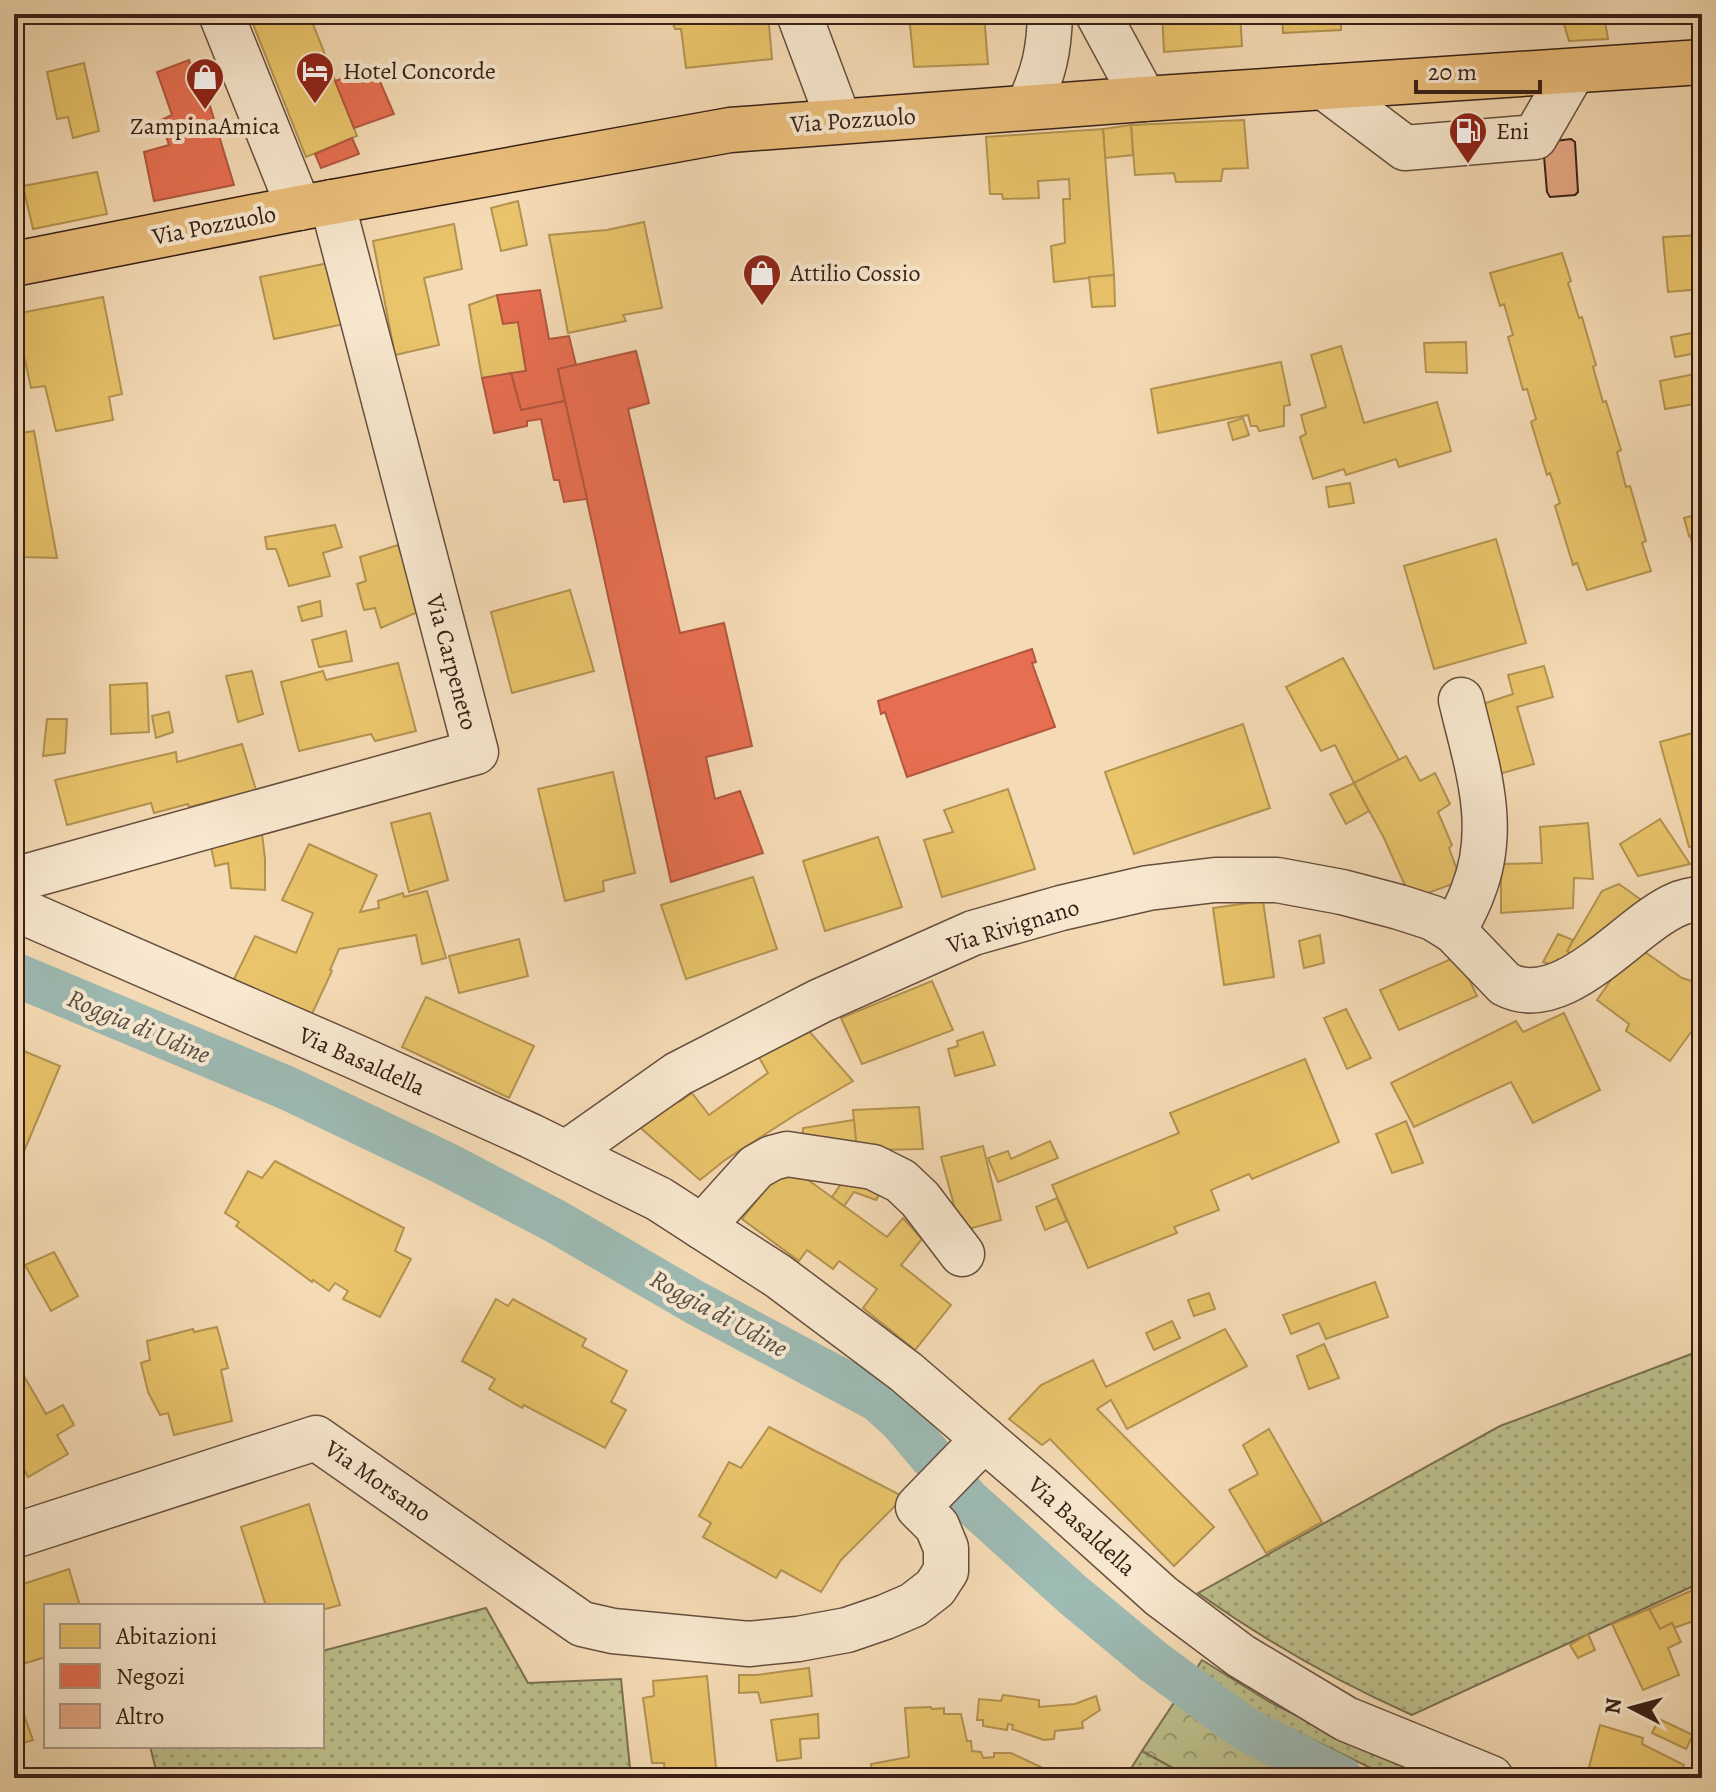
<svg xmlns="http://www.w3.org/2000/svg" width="1716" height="1792" viewBox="0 0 1716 1792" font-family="Alegreya,serif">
<defs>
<pattern id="grass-dots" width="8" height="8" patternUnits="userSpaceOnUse" patternTransform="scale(2)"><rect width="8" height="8" fill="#bdc08c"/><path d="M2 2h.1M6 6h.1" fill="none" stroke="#9b9c71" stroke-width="1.8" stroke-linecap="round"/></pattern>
<pattern id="forest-crowns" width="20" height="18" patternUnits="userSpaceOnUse" patternTransform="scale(2)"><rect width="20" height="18" fill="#bdc08c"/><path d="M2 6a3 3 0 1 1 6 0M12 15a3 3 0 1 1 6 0" fill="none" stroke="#9b9c71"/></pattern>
</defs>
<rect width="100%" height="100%" fill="#f5dbb5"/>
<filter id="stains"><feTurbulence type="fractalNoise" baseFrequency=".0025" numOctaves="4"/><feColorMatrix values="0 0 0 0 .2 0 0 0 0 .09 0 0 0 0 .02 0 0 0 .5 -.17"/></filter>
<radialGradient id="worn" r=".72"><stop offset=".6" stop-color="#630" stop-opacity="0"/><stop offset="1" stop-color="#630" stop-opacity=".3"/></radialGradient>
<g fill="url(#grass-dots)" stroke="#7a7052" stroke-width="2">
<path d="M1702,1350V1582L1412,1715C1336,1681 1265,1641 1198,1593L1500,1426Z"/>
<path d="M486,1608L528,1683L621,1679L631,1778H158L150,1746H322V1651Z"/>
<path d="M1202,1660L1268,1701L1343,1739L1442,1778H1391L1256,1712L1191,1677Z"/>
<path d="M1142,1751L1191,1778H1125Z"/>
</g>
<path fill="url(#forest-crowns)" stroke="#7a7052" stroke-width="2" d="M1179,1695L1235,1740L1308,1778H1191L1142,1751Z"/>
<g fill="#e9c46a" stroke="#b49351" stroke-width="2">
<path d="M249,14H309L357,136L306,157Z"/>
<path d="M669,14H768L772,59L686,68L681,29H675Z"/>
<path d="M909,14H984L988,64L914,67Z"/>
<path d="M1162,14H1240L1242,46L1164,52Z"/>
<path d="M1282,14H1341V30L1283,33Z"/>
<path d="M1561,14H1610L1604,15L1608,39L1569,41Z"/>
<path d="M84,63L99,131L73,138L68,117L57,119L47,72Z"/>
<path d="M1244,120L1248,168L1223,169L1221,181L1176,182L1174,173L1135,175L1131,125Z"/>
<path d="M1131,125L1133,155L1105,158L1103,129Z"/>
<path d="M1103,129L1114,275L1054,282L1051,246L1065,243L1063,199H1070L1069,179L1038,181L1039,198L1003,199L1002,194H990L986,137Z"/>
<path d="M97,172L107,214L33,229L23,186Z"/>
<path d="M518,201L527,245L501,251L491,208Z"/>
<path d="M644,222L662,308L623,315L626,321L568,333L549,235L607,230Z"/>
<path d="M454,224L462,269L424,278L439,345L395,355L373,241Z"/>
<path d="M1702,235V289L1668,292L1663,237Z"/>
<path d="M1562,253L1571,281L1568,283L1579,318L1582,317L1596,365L1593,367L1603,402L1606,401L1621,450L1617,452L1626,487L1630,486L1646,541L1642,543L1651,571L1587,590L1577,563L1573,565L1555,506L1560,503L1550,473L1547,475L1531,422L1536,419L1527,389L1523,390L1508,337L1513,335L1504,304L1500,306L1490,273Z"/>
<path d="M333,262L344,324L274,339L260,277Z"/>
<path d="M1114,275L1115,306L1092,307L1089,277Z"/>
<path d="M497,295L503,324L518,322L526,371L482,378L469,305Z"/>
<path d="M103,297L122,394L109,397L113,420L56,431L45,386L31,388L15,314Z"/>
<path d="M1702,331V352L1675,357L1671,337Z"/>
<path d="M1466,342L1467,373L1426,372L1424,343Z"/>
<path d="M1341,346L1364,423L1437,402L1451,451L1399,467L1396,459L1346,475L1344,469L1313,479L1300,437L1306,434L1301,415L1326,407L1311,355Z"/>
<path d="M1281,362L1290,405L1284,406V426L1259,431L1257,426H1251L1248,415L1158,433L1151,389Z"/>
<path d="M1695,374L1700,403L1665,409L1660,381Z"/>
<path d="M1243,418L1249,435L1233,440L1228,423Z"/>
<path d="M34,431L57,558L21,557L14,520V434Z"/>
<path d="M1350,483L1354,503L1329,507L1326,487Z"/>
<path d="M1702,513V532L1689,536L1684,518Z"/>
<path d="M335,525L342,547L323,553L330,576L289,586L276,549H267L265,537Z"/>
<path d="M1702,532V573L1690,536Z"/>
<path d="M1496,539L1526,643L1434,669L1404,566Z"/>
<path d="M398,545L420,611L381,628L375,608L364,610L357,584L366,581L360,557Z"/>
<path d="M570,590L594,671L512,693L491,612Z"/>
<path d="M320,601L322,616L302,621L298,607Z"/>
<path d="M346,631L352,661L319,667L312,640Z"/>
<path d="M1343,658L1399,760L1354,783L1335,745L1321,751L1286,687Z"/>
<path d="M398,663L416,731L375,741L371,734L299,751L281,682L323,671L326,680Z"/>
<path d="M1544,666L1553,697L1517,707L1534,764L1496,775L1474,707L1513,694L1508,675Z"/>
<path d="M252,671L263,714L238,722L226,676Z"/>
<path d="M147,683L149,732L111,734L110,685Z"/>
<path d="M169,712L173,732L156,738L152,716Z"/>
<path d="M47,719H67L65,753L43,756Z"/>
<path d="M1243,724L1270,808L1134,854L1105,772Z"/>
<path d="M1696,732L1702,753V843L1689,847L1660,742Z"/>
<path d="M242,744L256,790L189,807L188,804L154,813L151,803L67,825L55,780L176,752L177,762Z"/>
<path d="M1406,756L1420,781L1435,773L1450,804L1438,812L1452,845L1449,848L1461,881L1411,899L1384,838L1354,783Z"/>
<path d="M613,772L635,873L603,881L604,891L565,901L538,789Z"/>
<path d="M1354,783L1369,811L1346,824L1330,794Z"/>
<path d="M1008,789L1035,869L942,897L924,840L953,832L944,810Z"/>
<path d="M430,813L448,880L409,892L391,823Z"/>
<path d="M1660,819L1690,864L1638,876L1620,844Z"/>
<path d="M1588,823L1593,879L1574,878L1573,908L1501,913V864L1542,863L1540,827Z"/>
<path d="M262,833L265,859V890L231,888L228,863L215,866L211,847Z"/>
<path d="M878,837L902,907L825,931L803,861Z"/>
<path d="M309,844L377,875L360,912L379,908L378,901L403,893L404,897L427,891L446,958L422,964L416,935L339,949L330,970L332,971L310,1018L233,981L255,936L296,953L313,913L282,900Z"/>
<path d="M753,877L777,949L686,979L661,905Z"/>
<path d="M1619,884L1651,907L1578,960L1567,951L1602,891Z"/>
<path d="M1263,901L1274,977L1224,985L1213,908Z"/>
<path d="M1558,934L1573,940L1567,951L1578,960L1570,965L1558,959L1554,965L1543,962Z"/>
<path d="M1320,935L1324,963L1304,968L1299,941Z"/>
<path d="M519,939L528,976L459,993L449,956Z"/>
<path d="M1635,945L1682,978L1702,984V1017L1670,1061L1626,1031L1629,1024L1597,1000Z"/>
<path d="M1458,956L1477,996L1399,1030L1380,990Z"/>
<path d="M932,981L953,1030L862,1064L841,1018Z"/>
<path d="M426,997L534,1046L509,1098L402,1047Z"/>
<path d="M1346,1009L1371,1058L1347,1069L1324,1018Z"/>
<path d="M1564,1013L1600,1090L1533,1123L1511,1082L1414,1127L1391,1083L1516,1021L1523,1032Z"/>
<path d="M808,1030L853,1081L795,1115L725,1160L700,1180L636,1124L672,1094L679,1102L692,1093L709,1115L768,1073L757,1054Z"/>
<path d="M983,1032L995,1065L955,1076L948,1049L958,1046L957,1041Z"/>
<path d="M14,1047L60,1066L14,1175Z"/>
<path d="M1305,1059L1339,1142L1252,1179L1249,1174L1211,1190L1219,1210L1174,1227L1177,1233L1088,1268L1052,1185L1179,1133L1170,1113Z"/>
<path d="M919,1107L923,1149L875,1150L857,1157L853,1110Z"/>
<path d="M854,1120L857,1151L802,1146L803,1128Z"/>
<path d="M1406,1121L1423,1163L1392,1173L1376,1134Z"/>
<path d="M1050,1141L1058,1158L998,1182L988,1158L1008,1151L1011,1159Z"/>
<path d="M983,1146L1001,1220L961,1231L941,1157Z"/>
<path d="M275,1161L404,1228L395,1251L411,1259L380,1317L343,1299L348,1291L335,1283L329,1291L313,1280L312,1282L236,1226L239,1222L225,1213L248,1171L262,1178Z"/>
<path d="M786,1164L887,1237L903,1218L922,1239L901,1265L951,1305L915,1350L863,1308L877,1289L839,1261L833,1269L807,1250L799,1261L742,1219Z"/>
<path d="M846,1177L883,1188L876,1200L854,1192L844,1206L832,1197Z"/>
<path d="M1057,1198L1067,1221L1045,1230L1036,1207Z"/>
<path d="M54,1252L78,1296L51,1311L25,1265Z"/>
<path d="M1375,1282L1388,1317L1326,1339L1319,1323L1291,1334L1283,1315Z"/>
<path d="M1209,1293L1215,1309L1194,1316L1188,1300Z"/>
<path d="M496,1299L508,1306L513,1299L586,1339L582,1346L627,1371L611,1402L626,1410L605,1448L524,1405L522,1408L489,1389L495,1379L462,1361Z"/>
<path d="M1172,1321L1180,1338L1154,1350L1146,1333Z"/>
<path d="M217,1327L228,1368L221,1370L232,1421L174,1435L168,1413L160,1415L148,1392L141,1363L150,1360L147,1341L193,1329L194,1332Z"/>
<path d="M1225,1329L1247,1366L1127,1429L1111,1400L1097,1409L1214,1527L1174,1566L1050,1439L1042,1445L1009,1419L1041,1385L1093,1360L1106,1387Z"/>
<path d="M1324,1344L1339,1378L1309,1389L1297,1356Z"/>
<path d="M14,1359L46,1414L63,1405L74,1425L57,1435L68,1454L28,1477L14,1450Z"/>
<path d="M769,1427L904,1497L841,1560L821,1592L781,1570L776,1578L703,1537L711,1523L699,1516L729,1462L741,1468Z"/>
<path d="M1269,1429L1322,1522L1266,1553L1229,1490L1258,1474L1243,1445Z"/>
<path d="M309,1504L340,1605L322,1610V1606H266L241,1527Z"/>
<path d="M69,1569L80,1606H46V1657L19,1665L14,1650V1587Z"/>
<path d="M1702,1586V1618L1674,1628L1672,1623L1660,1629L1649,1609Z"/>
<path d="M1649,1609L1660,1629L1672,1623L1681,1642L1668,1648L1679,1675L1643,1690L1612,1624Z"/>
<path d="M1588,1634L1595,1650L1578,1658L1570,1645Z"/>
<path d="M809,1668L812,1696L761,1703L758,1692L739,1693V1675H757Z"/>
<path d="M707,1676L717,1778H665L664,1763H652L643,1698L654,1696L653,1681Z"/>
<path d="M1003,1695L1039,1700V1707L1075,1704L1096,1696L1100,1710L1082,1722L1083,1728L1055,1731L1054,1739L1044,1740L1012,1729L1013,1725L1008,1724L1007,1730L983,1726V1720H977L979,1699L1001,1701Z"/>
<path d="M18,1698L33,1740L14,1746V1699Z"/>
<path d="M931,1707L932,1709L944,1708V1714H961L967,1741H971L972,1751L981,1752L983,1758L994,1757V1753H1011L1041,1767L1038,1778H873L871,1764L909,1757L905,1708Z"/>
<path d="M818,1714L819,1738L800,1739L801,1758L777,1761L771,1720Z"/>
<path d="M1659,1719L1693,1735L1686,1749L1652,1733Z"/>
<path d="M1600,1725L1643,1738L1642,1744L1684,1765L1678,1778H1622L1589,1767Z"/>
<path d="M802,1773V1778H778V1776Z"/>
</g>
<g fill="#e76f51" stroke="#b25740" stroke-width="2">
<path d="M189,60L205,104L209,103L234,185L154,201L144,152L169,145L161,120L172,115L157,72Z"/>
<path d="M359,72L364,83L378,77L394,114L354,128L335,81Z"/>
<path d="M352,138L359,154L321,168L315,154Z"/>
<path d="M540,290L549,339L569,336L576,365L558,369L565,401L521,410L511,373L526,371L518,322L503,324L497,295Z"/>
<path d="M636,351L649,403L628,409L680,633L724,623L752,746L706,757L715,799L740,791L763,853L671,882L558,369Z"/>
<path d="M511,373L521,410L565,401L587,499L564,502L559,480H554L541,419L527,421V426L494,433L482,378Z"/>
<path d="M1032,649L1036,662L1032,663L1055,727L907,777L885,712L881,714L878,701Z"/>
</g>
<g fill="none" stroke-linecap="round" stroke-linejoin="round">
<path stroke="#9dbab3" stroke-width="44" d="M14,974L287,1088L446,1164L555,1221L696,1303L878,1400L901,1421L967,1499L1072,1594L1154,1662L1245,1729L1341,1778"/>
</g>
<path fill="#e9ab88" stroke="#382017" stroke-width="2" d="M1571,139L1575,142L1578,192L1575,195L1550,197L1547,192L1543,144L1546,142Z"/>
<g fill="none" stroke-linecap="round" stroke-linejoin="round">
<g stroke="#674f3e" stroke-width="47">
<g id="minor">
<path d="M221,14L299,208"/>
<path d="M799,14L839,121"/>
<path d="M1098,14L1144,99"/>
<path d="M1324,87L1405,148L1535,137L1573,71"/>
<path d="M1028,107C1044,73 1049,51 1050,14"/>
<path d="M14,880L476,752L332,202"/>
<path d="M14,908L356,1057L531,1136L659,1199L778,1276L906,1372L1040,1487L1161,1596L1241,1656L1346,1719L1491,1778"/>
<path d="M1454,931C1461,918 1468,905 1473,891C1499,826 1476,764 1461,700"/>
<path d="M566,1153L678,1074L820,1001L973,933L1061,908L1148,888L1215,880H1277L1342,892L1399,907L1433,918L1454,931L1505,984C1564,1015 1629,924 1678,904C1685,901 1694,900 1702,898"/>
<path d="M702,1227L756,1167L772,1158L787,1154L873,1167L901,1181L920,1199L962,1254"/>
<path d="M14,1536L316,1438L582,1624L613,1631L749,1644L798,1639L847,1630L885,1617L913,1605L935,1588L946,1571V1548L937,1526L918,1507L984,1439"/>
</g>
</g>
<g stroke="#382017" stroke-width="47">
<path id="major" d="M14,264L299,208L730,130L1144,99L1702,62"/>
</g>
<use href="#minor" stroke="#f8e8cf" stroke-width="44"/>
<use href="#major" stroke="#eabe7a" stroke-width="44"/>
</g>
<defs>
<g id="hotel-pin" transform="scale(2)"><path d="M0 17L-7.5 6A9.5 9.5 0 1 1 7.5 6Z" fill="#8f2418" stroke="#f8e8cf"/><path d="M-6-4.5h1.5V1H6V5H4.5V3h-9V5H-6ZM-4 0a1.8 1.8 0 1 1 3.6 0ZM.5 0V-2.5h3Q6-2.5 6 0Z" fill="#fff"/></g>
<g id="shop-pin" transform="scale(2)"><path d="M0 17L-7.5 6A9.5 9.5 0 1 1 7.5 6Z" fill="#8f2418" stroke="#f8e8cf"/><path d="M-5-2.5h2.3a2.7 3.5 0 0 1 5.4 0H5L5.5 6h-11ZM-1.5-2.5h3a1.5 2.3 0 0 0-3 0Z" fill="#fff"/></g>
<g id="fuel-pin" transform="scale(2)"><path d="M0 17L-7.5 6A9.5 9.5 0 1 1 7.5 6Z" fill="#8f2418" stroke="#f8e8cf"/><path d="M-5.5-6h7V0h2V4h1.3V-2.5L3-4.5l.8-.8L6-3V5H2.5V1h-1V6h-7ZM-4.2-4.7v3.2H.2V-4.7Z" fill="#fff"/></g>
</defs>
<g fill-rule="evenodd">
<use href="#hotel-pin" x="315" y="71"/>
<use href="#shop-pin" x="205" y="77"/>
<use href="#fuel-pin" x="1468" y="131"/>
<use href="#shop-pin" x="762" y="273"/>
</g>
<g text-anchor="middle" stroke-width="8" stroke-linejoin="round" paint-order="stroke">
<g font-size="24" fill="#382017" stroke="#f8e8cf" text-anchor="start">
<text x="343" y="79">Hotel Concorde</text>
<text x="205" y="134" text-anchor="middle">ZampinaAmica</text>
<text x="1496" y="139">Eni</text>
<text x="790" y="281">Attilio Cossio</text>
</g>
<g font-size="24" fill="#382017" stroke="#f8e8cf">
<text transform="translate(853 120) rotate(-4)" y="8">Via Pozzuolo</text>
<text transform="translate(214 225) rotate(-11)" y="8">Via Pozzuolo</text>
<text transform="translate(452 662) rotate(75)" y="8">Via Carpeneto</text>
<text transform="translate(1013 926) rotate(-17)" y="8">Via Rivignano</text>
<text transform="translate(362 1061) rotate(24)" y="8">Via Basaldella</text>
<text transform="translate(378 1481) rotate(35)" y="8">Via Morsano</text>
<text transform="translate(1082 1526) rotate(42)" y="8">Via Basaldella</text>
</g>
<g font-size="26" font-style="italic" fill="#564e46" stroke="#f8e8cf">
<text transform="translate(139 1026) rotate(23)" y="9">Roggia di Udine</text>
<text transform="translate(719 1313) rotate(29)" y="9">Roggia di Udine</text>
</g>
</g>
<rect width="1716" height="1792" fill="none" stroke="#f5dbb5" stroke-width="48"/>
<rect x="16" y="16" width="1684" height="1760" fill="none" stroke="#382017" stroke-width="4"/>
<rect x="24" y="24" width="1668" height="1744" fill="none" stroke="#382017" stroke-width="2"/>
<rect x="44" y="1604" width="280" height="144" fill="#f8e8cf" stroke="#ab9885" stroke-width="2"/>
<rect x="60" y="1624" width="40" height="24" fill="#e9c46a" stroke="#ab9885" stroke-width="2"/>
<text x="116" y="1644" font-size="24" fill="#382017">Abitazioni</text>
<rect x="60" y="1664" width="40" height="24" fill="#e76f51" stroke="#ab9885" stroke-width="2"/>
<text x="116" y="1684" font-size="24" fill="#382017">Negozi</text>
<rect x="60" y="1704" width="40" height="24" fill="#e9ab88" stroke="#ab9885" stroke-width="2"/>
<text x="116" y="1724" font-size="24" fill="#382017">Altro</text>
<g transform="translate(1632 1708) rotate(276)" stroke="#f8e8cf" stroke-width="6" paint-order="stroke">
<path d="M0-6L14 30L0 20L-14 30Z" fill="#382017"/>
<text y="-12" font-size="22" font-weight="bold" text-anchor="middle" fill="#382017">N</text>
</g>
<path d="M1416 80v12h124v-12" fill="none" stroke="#382017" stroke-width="4"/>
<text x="1428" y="80" font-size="24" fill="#382017" stroke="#f8e8cf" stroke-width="6" paint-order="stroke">20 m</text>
<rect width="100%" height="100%" filter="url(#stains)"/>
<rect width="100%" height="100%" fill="url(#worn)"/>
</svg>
